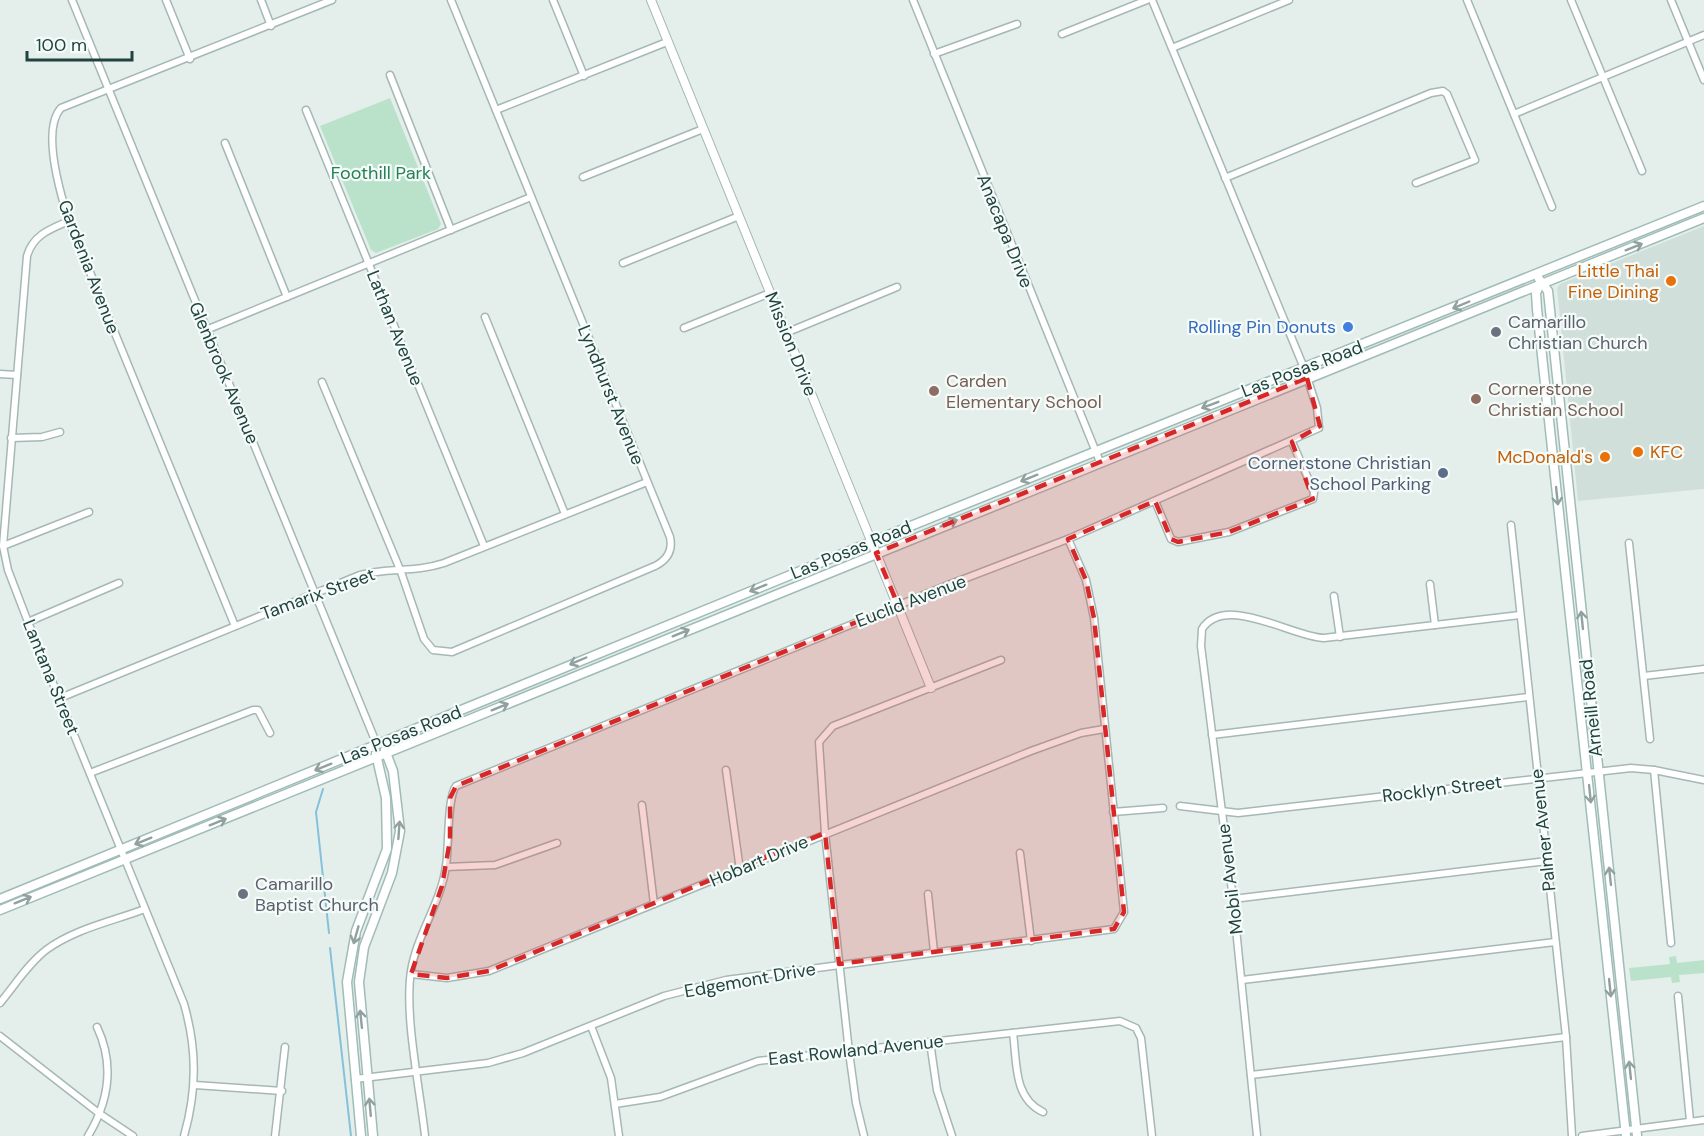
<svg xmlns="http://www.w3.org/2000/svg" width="1704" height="1136" viewBox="0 0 1704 1136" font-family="'DM Sans',sans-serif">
<rect width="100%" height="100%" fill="#e4efec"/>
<path fill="#d1dfdb" d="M1704,226V489L1578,501L1557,288L1560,284Z"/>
<g fill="#bae2cb">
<path d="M390,98L441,224L438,229L376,253L371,250L320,126Z"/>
<path d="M1676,956L1677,963L1704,960V973L1679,975L1680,982L1672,983L1671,977L1631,981L1629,968L1670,964L1669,957Z"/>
</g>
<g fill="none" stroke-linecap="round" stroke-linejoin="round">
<g stroke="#85c1da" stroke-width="2">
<path d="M323,789L316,812L329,933"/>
<path d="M330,948L351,1136"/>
</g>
<g stroke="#a5b8b5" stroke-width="9">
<g id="minor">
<path d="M72,0L377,745"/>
<path d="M166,0L190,59"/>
<path d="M261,0L271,26"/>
<path d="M553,0L584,76"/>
<path d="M913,0L1100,462"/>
<path d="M1467,0L1552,207"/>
<path d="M1571,0L1642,171"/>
<path d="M1671,0L1704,80"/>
<path d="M1062,34L1147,0"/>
<path d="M1172,48L1289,0"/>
<path d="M934,54L1017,24"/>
<path d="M390,75L451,230"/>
<path d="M306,110L484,546"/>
<path d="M496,110L667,42"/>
<path d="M1514,114L1704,35"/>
<path d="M225,143L287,297"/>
<path d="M583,177L703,129"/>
<path d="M1225,178L1431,93L1443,91L1447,94L1475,160L1416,183"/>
<path d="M69,221C50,229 33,235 27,256L3,546L8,570L28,622L184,1004C197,1049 197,1090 184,1136"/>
<path d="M623,263L739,216"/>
<path d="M485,317L565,514"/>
<path d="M684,328L770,293"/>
<path d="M206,330L531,197"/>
<path d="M788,332L897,287"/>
<path d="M0,374L17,375"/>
<path d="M322,382L401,572L424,639L433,650L452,652L655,566C667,560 673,551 670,537L451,0"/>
<path d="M11,438L42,437L60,432"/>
<path d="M1155,501L1171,539L1178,542L1229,532L1313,499L1314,492L1292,442"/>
<path d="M1511,525L1566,1037L1572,1136"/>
<path d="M1629,543L1650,739"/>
<path d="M3,546L89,512"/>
<path d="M1430,584L1435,625"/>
<path d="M1334,596L1340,637"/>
<path d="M28,622L119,583"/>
<path d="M235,626L69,221C61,196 41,130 61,108L332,0"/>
<path d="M1644,676L1704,669"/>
<path d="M60,698L360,575C388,567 414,573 444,563L647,482"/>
<path d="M1212,735L1528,697"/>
<path d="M726,770L740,870"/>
<path d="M1654,770L1671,943"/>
<path d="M90,773L253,710H258L270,733"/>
<path d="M642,805L654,904"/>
<path d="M1180,806L1238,813L1631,768L1654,770L1704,780"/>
<path d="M1113,812L1163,808"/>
<path d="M1020,853L1031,941"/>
<path d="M446,867L495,865L557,843"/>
<path d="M928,894L934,952"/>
<path d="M1233,899L1547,861"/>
<path d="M411,974L447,978L489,971L1031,751L1081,733L1104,729"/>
<path d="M1242,980L1555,942"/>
<path d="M1678,996L1690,1121"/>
<path d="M0,1003C15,985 28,964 46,950C74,929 113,921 145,909"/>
<path d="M591,1026L611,1078L619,1136"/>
<path d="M1013,1033C1017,1062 1013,1098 1043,1112"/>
<path d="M0,1036L100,1114L133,1136"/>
<path d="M930,1042L937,1090L952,1136"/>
<path d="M1251,1075L1566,1037"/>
<path d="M355,1079L488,1063L523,1053L664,996L726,980L1114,929L1124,912L1094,618L1086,580L1068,539"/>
<path d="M195,1085L282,1091"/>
<path d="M615,1104L660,1097L758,1061L1120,1021L1136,1028L1141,1038L1152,1136"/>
<path d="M88,1136C109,1101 115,1065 97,1027"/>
<path d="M275,1136L285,1047"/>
<path d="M425,1136C420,1089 404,1015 411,971C417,934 441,903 446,866C449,848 447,797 456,786L948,585L1068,539L1319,428L1317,408L1304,368L1152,0"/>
<path d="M864,1136L856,1103L849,1052L825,833L819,742L833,726L1001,660"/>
<path d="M1257,1136L1233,899L1201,646L1202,629C1225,593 1292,637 1324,638L1520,615"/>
<path d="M1582,1136L1704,1120"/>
</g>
</g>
<g stroke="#a5b8b5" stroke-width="10">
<path id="tertiary" d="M651,0L931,688"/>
</g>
<g stroke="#a0bcb7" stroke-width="11">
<g id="secondary">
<path d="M1539,279L1548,291L1637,1136"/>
<path d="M1540,284L1536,293L1537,309L1626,1136"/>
<path d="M0,899L871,542L1704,206"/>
<path d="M0,910L1704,218"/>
<path d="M361,1136L347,982L356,931L387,849L386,798L376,754"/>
<path d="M373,1136L359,982L364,947L392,873L400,831L393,771L385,750"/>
</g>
</g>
<use href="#minor" stroke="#fff" stroke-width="6"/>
<use href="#tertiary" stroke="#fff" stroke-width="8"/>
<use href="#secondary" stroke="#fff" stroke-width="8"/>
</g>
<defs><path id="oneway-shaft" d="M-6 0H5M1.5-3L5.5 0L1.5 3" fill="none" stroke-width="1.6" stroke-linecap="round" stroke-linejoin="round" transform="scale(1.5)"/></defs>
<g stroke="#90a19f">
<use href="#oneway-shaft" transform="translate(1634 247) rotate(-22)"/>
<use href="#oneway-shaft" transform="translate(1461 305) rotate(157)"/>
<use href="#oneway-shaft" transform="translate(1210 405) rotate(159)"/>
<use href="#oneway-shaft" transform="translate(1029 478) rotate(158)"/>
<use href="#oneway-shaft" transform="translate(1557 496) rotate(84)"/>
<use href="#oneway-shaft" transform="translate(949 523) rotate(-22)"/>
<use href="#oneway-shaft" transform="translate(758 588) rotate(158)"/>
<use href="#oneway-shaft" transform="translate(1582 620) rotate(-96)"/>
<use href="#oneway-shaft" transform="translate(681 633) rotate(-22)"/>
<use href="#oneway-shaft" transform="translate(578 661) rotate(157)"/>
<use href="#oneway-shaft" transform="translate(500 707) rotate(-22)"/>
<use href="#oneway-shaft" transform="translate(323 767) rotate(158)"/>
<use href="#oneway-shaft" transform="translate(1590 794) rotate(84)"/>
<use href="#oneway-shaft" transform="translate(218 822) rotate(-22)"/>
<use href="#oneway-shaft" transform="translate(399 830) rotate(-86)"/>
<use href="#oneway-shaft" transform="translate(143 841) rotate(158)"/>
<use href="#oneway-shaft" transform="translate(1610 876) rotate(-96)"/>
<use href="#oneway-shaft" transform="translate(23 900) rotate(-22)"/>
<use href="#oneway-shaft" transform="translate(356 935) rotate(106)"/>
<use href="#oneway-shaft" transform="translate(1610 988) rotate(84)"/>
<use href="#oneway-shaft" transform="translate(361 1019) rotate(-96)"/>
<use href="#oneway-shaft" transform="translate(1630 1070) rotate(-96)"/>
<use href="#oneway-shaft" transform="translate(370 1107) rotate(-95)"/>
</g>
<path fill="#d62828" fill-opacity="0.2" stroke="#d62828" stroke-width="4.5" stroke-dasharray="12 8" stroke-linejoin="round" d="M1307,378L1320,426L1292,442L1313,499L1229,532L1178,542L1171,539L1155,501L1068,539L1086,580L1094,618L1124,912L1114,929L839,964L825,833L489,971L447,978L411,974L442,886L450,840V798L456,786L898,605L876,553Z"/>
<g fill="#e8710a" stroke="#f5fbf9" stroke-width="2">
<circle cx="1671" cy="281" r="6"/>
<circle cx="1638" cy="452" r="6"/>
<circle cx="1605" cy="457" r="6"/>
</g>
<circle fill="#3f7fe0" stroke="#f5fbf9" stroke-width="2" cx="1348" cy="327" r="6"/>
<g fill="#6b7280" stroke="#f5fbf9" stroke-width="2">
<circle cx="1496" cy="332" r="6"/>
<circle cx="243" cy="894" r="6"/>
</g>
<g fill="#8d6e63" stroke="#f5fbf9" stroke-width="2">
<circle cx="934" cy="391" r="6"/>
<circle cx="1476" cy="399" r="6"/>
</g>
<circle fill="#5c6f8a" stroke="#f5fbf9" stroke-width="2" cx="1443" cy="473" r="6"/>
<g text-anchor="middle" stroke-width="4.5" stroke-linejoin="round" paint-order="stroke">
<g font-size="18" fill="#258055" stroke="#f5fbf9">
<text x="381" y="179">Foothill Park</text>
</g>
<g font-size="18" fill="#20433f" stroke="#f5fbf9">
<text transform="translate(1005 231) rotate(68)" y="6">Anacapa Drive</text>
<text transform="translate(89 267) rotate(69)" y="6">Gardenia Avenue</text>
<text transform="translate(395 328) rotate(68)" y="6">Lathan Avenue</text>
<text transform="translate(791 344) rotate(68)" y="6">Mission Drive</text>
<text transform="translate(1302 369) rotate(-21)" y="6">Las Posas Road</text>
<text transform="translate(224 373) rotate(67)" y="6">Glenbrook Avenue</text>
<text transform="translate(611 395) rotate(68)" y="6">Lyndhurst Avenue</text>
<text transform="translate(851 550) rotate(-22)" y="6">Las Posas Road</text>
<text transform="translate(318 594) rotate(-20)" y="6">Tamarix Street</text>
<text transform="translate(911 601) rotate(-21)" y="6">Euclid Avenue</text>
<text transform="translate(51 677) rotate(68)" y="6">Lantana Street</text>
<text transform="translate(1591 708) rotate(-96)" y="6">Arneill Road</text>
<text transform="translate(401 735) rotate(-22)" y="6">Las Posas Road</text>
<text transform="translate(1442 789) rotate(-7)" y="6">Rocklyn Street</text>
<text transform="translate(1543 830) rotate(-96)" y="6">Palmer Avenue</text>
<text transform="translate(759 861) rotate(-23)" y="6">Hobart Drive</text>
<text transform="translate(1230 879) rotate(-97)" y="6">Mobil Avenue</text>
<text transform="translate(750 980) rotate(-10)" y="6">Edgemont Drive</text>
<text transform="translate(856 1050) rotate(-6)" y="6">East Rowland Avenue</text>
</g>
<g font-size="18" fill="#c56008" stroke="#f5fbf9" text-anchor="end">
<text x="1659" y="277">Little Thai<tspan x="1659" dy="21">Fine Dining</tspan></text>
<text x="1650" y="458" text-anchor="start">KFC</text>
<text x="1593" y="463">McDonald's</text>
</g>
<g font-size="18" fill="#5b616d" stroke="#f5fbf9" text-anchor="start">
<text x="1508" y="328">Camarillo<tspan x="1508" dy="21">Christian Church</tspan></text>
<text x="255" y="890">Camarillo<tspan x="255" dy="21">Baptist Church</tspan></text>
</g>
<g font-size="18" fill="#366cbe" stroke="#f5fbf9" text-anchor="end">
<text x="1336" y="333">Rolling Pin Donuts</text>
</g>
<g font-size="18" fill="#785e54" stroke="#f5fbf9" text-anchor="start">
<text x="946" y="387">Carden<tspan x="946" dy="21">Elementary School</tspan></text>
<text x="1488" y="395">Cornerstone<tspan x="1488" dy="21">Christian School</tspan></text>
</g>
<g font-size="18" fill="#4e5e75" stroke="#f5fbf9" text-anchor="end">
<text x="1431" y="469">Cornerstone Christian<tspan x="1431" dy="21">School Parking</tspan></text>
</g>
</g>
<path d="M27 51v9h105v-9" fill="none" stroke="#20433f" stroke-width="3"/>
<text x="36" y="51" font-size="18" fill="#20433f" stroke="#f5fbf9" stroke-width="4.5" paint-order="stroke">100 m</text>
</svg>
